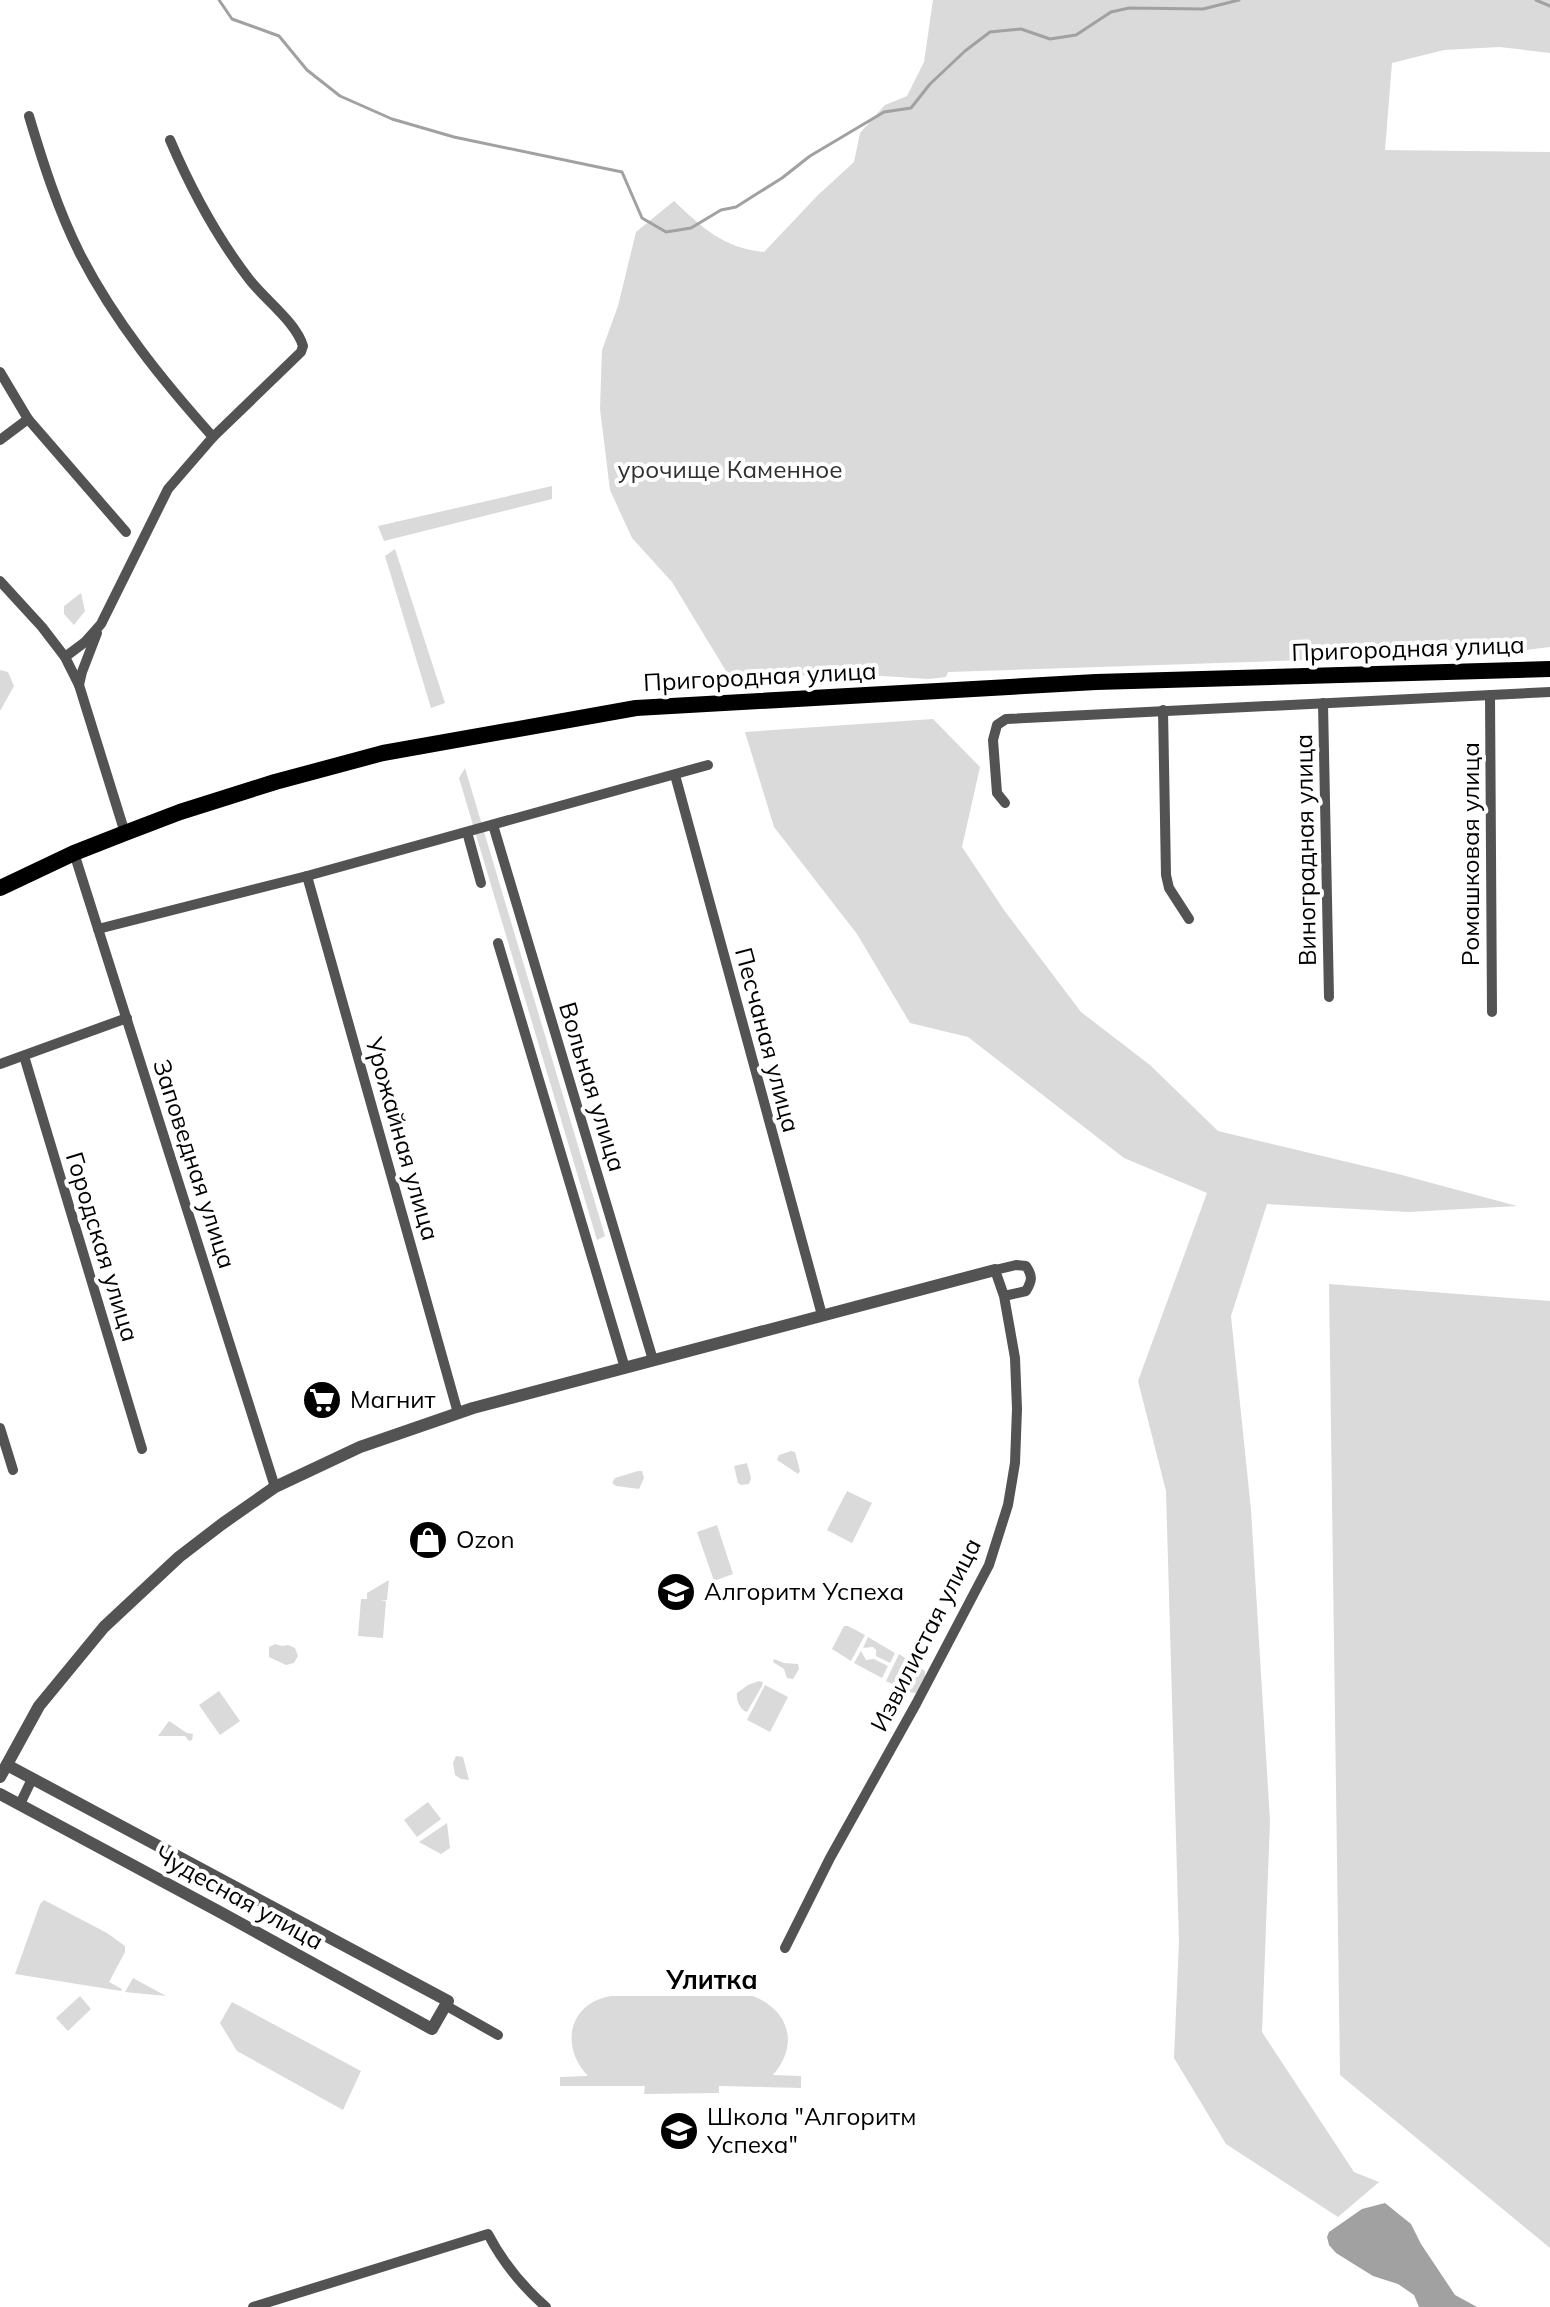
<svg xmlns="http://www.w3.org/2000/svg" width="1550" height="2307" viewBox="0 0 1550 2307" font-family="Mulish,sans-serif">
<rect width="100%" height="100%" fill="#fff"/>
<g fill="#dadada">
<path d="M933,0H1550V53L1500,47L1444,50L1392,63L1385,150L1550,152V647L1503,653L1469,654L1450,649H1422L1397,657L948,672L946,677L928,679L867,675L729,676L672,582L632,538L610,490L600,409L602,350L618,306L636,232L674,201C703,228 723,248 764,252L818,195L854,162L860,133L885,105L907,96L924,62Z"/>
<path d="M552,486V499L384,541L378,526Z"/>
<path d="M395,549L445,703L431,708L385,556Z"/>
<path d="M81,593L85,611L74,625L64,614V606Z"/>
<path d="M0,670L8,672L14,686L0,711Z"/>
<path d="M933,719L980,767L962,847L1004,910L1081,1012L1150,1065L1218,1131L1402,1175L1517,1206L1409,1212L1267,1204L1231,1316L1251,1510L1270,1821L1262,2032L1354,2172L1379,2182L1338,2217L1226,2144L1174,2058L1179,1942L1166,1491L1138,1381L1207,1193L1124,1158L968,1037L910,1023L857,934L774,827L745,732Z"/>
<path d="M465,768L605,1236L597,1240L459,778Z"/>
<path d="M1329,1284L1550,1301V2248L1340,2075Z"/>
<path d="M791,1451L795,1452L800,1471L798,1474L777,1460L779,1455Z"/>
<path d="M747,1463L751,1478L749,1484L741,1485L738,1483L734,1466Z"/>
<path d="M638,1471H642L644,1478L639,1489L616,1486L612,1483L615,1478Z"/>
<path d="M847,1491L872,1503L852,1543L827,1530Z"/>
<path d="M717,1525L733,1574L714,1581L697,1532Z"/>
<path d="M389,1580L387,1600H380L386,1601L383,1638L358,1636L361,1599H367V1593Z"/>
<path d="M844,1626H848L865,1635L851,1661L832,1649Z"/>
<path d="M868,1637L895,1653L890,1663L876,1656V1650L873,1647L863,1648Z"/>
<path d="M275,1644L282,1646L288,1645L295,1648L298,1656L294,1663L286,1665L269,1657V1647Z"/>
<path d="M861,1651L866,1660L874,1659L888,1666L882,1678L854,1663Z"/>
<path d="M899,1654L925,1671V1676L916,1693L908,1692L886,1681Z"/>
<path d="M774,1659L784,1663L798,1664L799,1669L793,1679L787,1678L784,1669L773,1662Z"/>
<path d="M759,1681L763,1682L762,1686L747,1712C740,1710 736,1700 737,1693L748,1685Z"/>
<path d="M765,1685L788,1697L770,1732L747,1720Z"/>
<path d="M219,1691L240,1721L220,1735L199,1705Z"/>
<path d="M169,1721L187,1733L193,1734L192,1740L189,1741L185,1736H158Z"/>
<path d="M456,1756L463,1757L469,1780L461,1779L455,1775L453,1763Z"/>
<path d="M428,1802L441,1819L417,1837L404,1820Z"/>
<path d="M447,1823L450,1848L441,1854L419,1842Z"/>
<path d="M44,1900L107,1933L125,1946V1952L109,1982L122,1989L121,1991L15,1974L40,1904Z"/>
<path d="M133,1978L166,1996L125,1992Z"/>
<path d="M80,1996L91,2009L68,2031L56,2018Z"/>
<path d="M611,1996H753C790,2011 799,2045 773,2075L801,2076V2088L719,2086V2093L644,2094L645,2086H560V2077L588,2076C560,2047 568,2003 611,1996Z"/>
<path d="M232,2002L361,2071L343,2110L237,2051L220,2023Z"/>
</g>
<path fill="#a1a1a1" d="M1385,2203L1411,2224L1421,2244L1455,2295L1477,2307H1419L1414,2295L1398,2284L1373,2276L1336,2253L1329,2245L1327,2237L1329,2232L1362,2209Z"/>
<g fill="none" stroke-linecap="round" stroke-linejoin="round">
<g stroke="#a1a1a1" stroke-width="3">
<path d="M219,0L232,19L279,36L307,70L340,96L392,119L454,137L622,172L642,218L666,232L691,228L721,210L736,207L782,178L810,156L884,112L911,108L930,84L965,51L990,32L1021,29L1050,39L1076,35L1111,12L1129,8L1203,9L1239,0"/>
<path d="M1536,0L1550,6"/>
</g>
<g stroke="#535353" stroke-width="10">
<path d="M29,116C43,163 58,210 80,254C115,322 163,381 213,437L168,489L101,624L85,642L65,657"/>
<path d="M170,140C191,189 216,236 249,279C264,299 296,322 303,346L301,352L213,437"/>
<path d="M0,372L28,419L126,532"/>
<path d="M0,440L28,419"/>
<path d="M0,581L42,627L65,657L79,685L125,833"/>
<path d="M79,685L82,672L97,633"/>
<path d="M1490,695L1492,1012"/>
<path d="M1323,703L1329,997"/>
<path d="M1163,710L1166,875L1169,888L1189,919"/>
<path d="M675,775L822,1315"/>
<path d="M1005,803L997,793L993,740L997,725L1006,719L1550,692"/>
<path d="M493,825L653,1360"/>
<path d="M467,832L481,883"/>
<path d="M74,853L275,1487"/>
<path d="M307,876L458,1413"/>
<path d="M98,929L307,876L708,765"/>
<path d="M498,943L625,1368"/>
<path d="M24,1056L142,1449"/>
<path d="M0,1064L127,1018"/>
<path d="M0,1428L13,1470"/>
<path d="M20,1804L32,1779"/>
<path d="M785,1948L830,1858L916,1704L989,1565L1008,1505L1015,1463L1017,1409L1015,1358L1004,1296L995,1270L1016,1265L1026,1266C1033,1276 1032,1281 1026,1291L1004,1296"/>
<path d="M445,2005L498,2035"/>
<path d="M253,2307L488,2234C503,2263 522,2286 546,2307"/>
</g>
<g stroke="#535353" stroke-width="12">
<path d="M0,1777L39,1706L104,1627L179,1557L222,1524L275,1487L360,1447L473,1408L995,1270"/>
<path d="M0,1794L218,1911L432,2029L448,2001L7,1765"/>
</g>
<path stroke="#000" stroke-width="16" d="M0,888L74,853L125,833L180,812L275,782L383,753L636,708L1096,682L1550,669"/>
</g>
<defs>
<g id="supermarket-disc" transform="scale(2)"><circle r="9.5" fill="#000" stroke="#fff"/><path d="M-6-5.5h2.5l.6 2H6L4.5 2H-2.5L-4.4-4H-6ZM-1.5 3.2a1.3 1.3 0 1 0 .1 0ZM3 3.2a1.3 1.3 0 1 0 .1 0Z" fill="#fff"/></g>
<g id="shop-disc" transform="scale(2)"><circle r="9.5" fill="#000" stroke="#fff"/><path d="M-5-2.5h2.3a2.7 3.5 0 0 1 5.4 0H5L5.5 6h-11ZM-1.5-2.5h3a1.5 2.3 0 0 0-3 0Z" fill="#fff"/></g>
<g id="school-disc" transform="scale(2)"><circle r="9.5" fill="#000" stroke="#fff"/><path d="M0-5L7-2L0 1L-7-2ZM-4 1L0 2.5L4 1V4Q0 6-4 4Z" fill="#fff"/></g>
</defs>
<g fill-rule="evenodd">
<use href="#supermarket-disc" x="322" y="1400"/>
<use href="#shop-disc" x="428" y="1540"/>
<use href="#school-disc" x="676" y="1592"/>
<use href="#school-disc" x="679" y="2131"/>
</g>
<g text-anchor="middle" stroke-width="8" stroke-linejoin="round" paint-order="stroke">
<g font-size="24" fill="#313131" stroke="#fff">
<text x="730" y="478">урочище Каменное</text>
</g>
<g font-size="24" fill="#000" stroke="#fff">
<text transform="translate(1408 649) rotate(-2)" y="8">Пригородная улица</text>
<text transform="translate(760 677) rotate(-3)" y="8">Пригородная улица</text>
<text transform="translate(1306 850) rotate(-91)" y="8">Виноградная улица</text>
<text transform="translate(1471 854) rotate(-90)" y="8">Ромашковая улица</text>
<text transform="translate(767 1040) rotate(75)" y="8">Песчаная улица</text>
<text transform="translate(592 1087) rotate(73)" y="8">Вольная улица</text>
<text transform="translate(402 1139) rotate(74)" y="8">Урожайная улица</text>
<text transform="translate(194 1164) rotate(72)" y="8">Заповедная улица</text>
<text transform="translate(102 1247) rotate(73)" y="8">Городская улица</text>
<text transform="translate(926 1635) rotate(-63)" y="8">Извилистая улица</text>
<text transform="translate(239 1898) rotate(29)" y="8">Чудесная улица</text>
</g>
<g font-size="24" fill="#000" stroke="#fff" text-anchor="start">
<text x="350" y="1408">Магнит</text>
<text x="456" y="1548">Ozon</text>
<text x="704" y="1600">Алгоритм Успеха</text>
<text x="707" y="2125">Школа "Алгоритм<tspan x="707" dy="28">Успеха"</tspan></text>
</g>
<g font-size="26" font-weight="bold" fill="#000" stroke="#fff">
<text x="712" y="1989">Улитка</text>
</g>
</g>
</svg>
